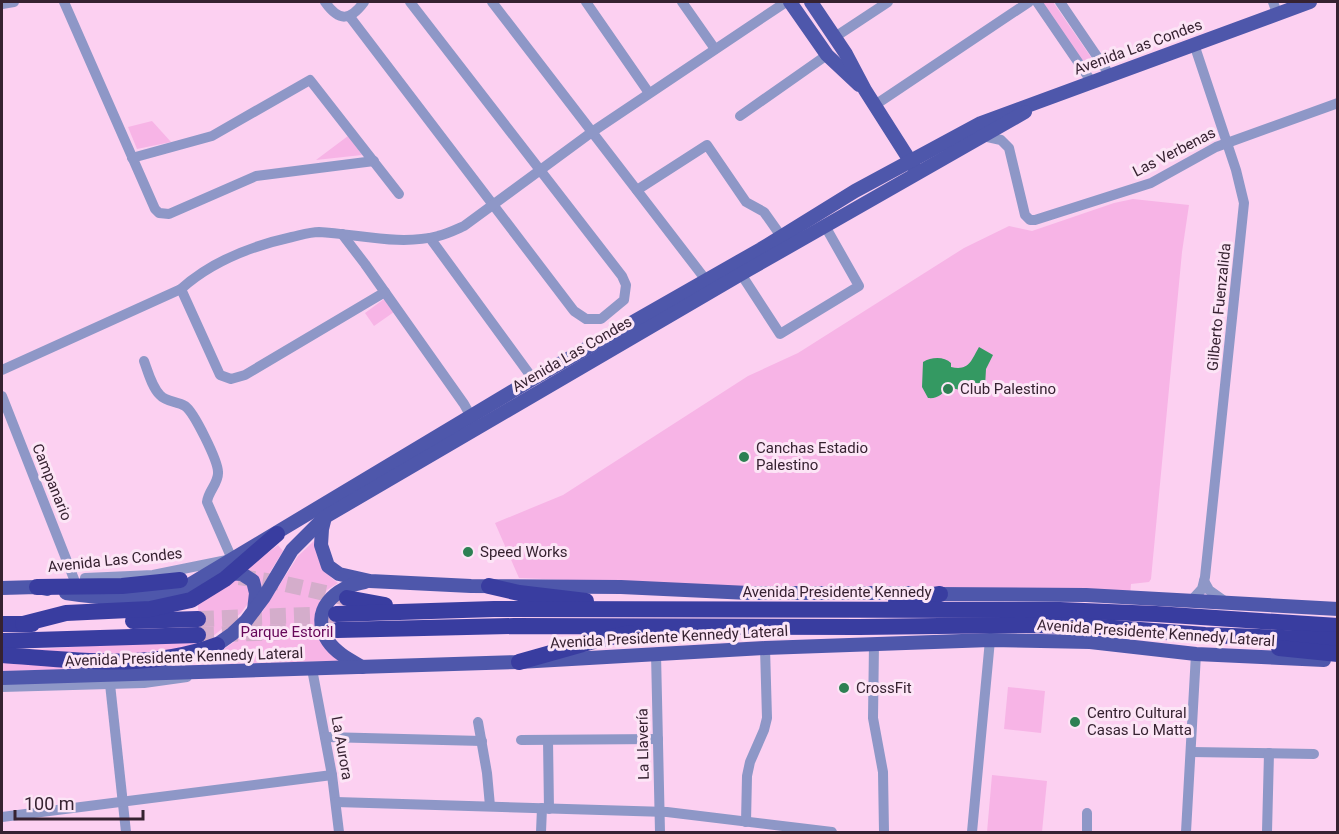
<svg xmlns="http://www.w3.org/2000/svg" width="1339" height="834" viewBox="0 0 1339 834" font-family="Roboto,sans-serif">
<rect width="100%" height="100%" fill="#fcd0f1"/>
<g fill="#f7b4e6">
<path d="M1041,2H1053L1095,63L1085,67Z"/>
<path d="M152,121L171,142L137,149L128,127Z"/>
<path d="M348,136L362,155L316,160Z"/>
<path d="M1133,199L1189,205L1182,252L1151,579L1149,582L1131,584L1130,596L786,589L519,578L495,523L563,495L748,376L798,353L964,248L1009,226L1032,231L1114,203Z"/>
<path d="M384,299L394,312L374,326L365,313Z"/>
<path d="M315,540C318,562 320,569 338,583L327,590L321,601L328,649L339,661L202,664L237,640L261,614L298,556Z"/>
<path d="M278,545L283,551L264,582L241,613L206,642L145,656L25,650L199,639L198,605Z"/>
<path d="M2,662L147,668L2,671Z"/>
<path d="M1008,687L1045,691L1041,733L1004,729Z"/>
<path d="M992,775L1047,781L1042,832H987Z"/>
</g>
<path fill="#349962" d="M979,347L993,355L986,369L985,387C974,393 961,391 949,387C942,394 938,399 928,398L922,387L923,362C931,357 944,356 951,363V367C969,371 971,361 979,347Z"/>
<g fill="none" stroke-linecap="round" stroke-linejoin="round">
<g stroke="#d4adcb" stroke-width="16" stroke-dasharray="16 8" stroke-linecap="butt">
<path d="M239,577L281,583L347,598"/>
<path d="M198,619L336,614"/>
<path d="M198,635L337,630"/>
</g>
<g stroke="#8e97c7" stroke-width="10">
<path d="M64,2L155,209L159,213L169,214L256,176L374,161"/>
<path d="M325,2C339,22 350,21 364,2"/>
<path d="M492,2L709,284"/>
<path d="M586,2L649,93"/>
<path d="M682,2L715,49"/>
<path d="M1037,2L1091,81"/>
<path d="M1060,2L1109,74"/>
<path d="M1273,2L1277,13"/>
<path d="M2,4L14,2"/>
<path d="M350,17L574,311L586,319H601L624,300L626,285L622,276L410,2"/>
<path d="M835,37L888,2"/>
<path d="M875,105L1029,2"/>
<path d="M740,116L827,55"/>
<path d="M983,136L1001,140L1009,148L1025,215L1030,220H1035L1151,183L1216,147L1338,103"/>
<path d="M132,158L212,136L310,80L399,194"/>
<path d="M637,190L707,145L746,202L764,212L781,236"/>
<path d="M342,234L365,264L464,404L474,422"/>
<path d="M430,238L533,379"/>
<path d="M741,274L780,334L859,286L825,226"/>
<path d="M181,289L220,375L231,379L245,375L385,292"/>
<path d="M2,370L181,289C212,261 251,246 292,237C301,235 310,232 319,232C358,234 399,246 438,236C447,234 455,230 464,226L592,132L786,2"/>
<path d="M2,396L74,579"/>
<path d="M85,578L153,575L232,559L207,502C208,491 219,483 218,472C218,461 194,412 185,406C177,401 166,402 160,395C152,387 148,372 144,361"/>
<path d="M1204,581L1209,590L1226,602"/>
<path d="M1191,601L1202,589L1205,577L1244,203L1236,170L1194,44"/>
<path d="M874,644L873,718L883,772L884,832"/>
<path d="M656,654L660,832"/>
<path d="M312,669L332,775L339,832"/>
<path d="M110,684L126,832"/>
<path d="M2,687L144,683L187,677"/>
<path d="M478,722L487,773L490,806"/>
<path d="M325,737L482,741"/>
<path d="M521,740L658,739"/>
<path d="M548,740L549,809"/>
<path d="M1191,752L1314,754"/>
<path d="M336,802L667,812L832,832"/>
<path d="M1087,813V832"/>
<path d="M2,817L332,775"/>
<path d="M746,822L747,776L750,762L764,730L767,718L765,648"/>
<path d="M541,832L542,808"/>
<path d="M972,832L990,640"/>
<path d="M1186,832L1196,654"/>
<path d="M1267,832L1269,753"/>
</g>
<g stroke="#4e57ab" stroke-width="14">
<path d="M790,2L827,55L859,85"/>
<path d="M811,2L846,54L865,90L914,167"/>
<path d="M325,517L322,529L321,545L328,566L339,574L370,581L471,586L621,587L749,593H910"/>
<path d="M226,573L242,574L253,581L256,593L254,610"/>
<path d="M2,588L37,587L47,589"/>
<path d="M66,593C104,599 147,602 184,588L533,379L761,249L855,191L981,123L1310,2"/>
<path d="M932,594L1086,595L1338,609"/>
<path d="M208,651L232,634L246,621L264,597L292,550L325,517L748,270L1025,112"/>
<path d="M362,667C350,660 336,653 328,641C308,611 336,586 365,582"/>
<path d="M2,678L519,662L765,648L990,640L1090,642L1196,654L1324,660"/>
</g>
<g stroke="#393da0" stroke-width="16">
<path d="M489,586L519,593L586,601"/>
<path d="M37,587L122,586L180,580"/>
<path d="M347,598L385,605"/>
<path d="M896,601L940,594"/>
<path d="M336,614L494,609L1060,610L1156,614L1338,626"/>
<path d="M133,621L198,619"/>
<path d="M2,624H32"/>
<path d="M23,624L66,613L150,609L191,600L225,579L277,534"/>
<path d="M337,630L514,626L859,627L1025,625L1088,626L1205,635L1338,640"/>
<path d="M2,641L198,635"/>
<path d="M1279,648L1338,654"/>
<path d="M2,655C74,660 148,671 217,645"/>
<path d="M519,662L590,642L629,633"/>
</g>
</g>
<g fill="#2d8053" stroke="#fce5f6" stroke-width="2">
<circle cx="948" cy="389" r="6"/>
<circle cx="744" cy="457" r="6"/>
<circle cx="468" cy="552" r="6"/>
<circle cx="844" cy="688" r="6"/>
<circle cx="1075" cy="722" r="6"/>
</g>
<g text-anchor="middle" stroke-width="6" stroke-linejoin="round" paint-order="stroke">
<g font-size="15" fill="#362231" stroke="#fce5f6">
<text transform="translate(1138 47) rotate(-20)" y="5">Avenida Las Condes</text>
<text transform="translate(1174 152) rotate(-27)" y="5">Las Verbenas</text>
<text transform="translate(1219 307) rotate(-84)" y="5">Gilberto Fuenzalida</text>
<text transform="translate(572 354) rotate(-30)" y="5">Avenida Las Condes</text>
<text transform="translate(52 482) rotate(68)" y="5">Campanario</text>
<text transform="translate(115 560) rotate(-6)" y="5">Avenida Las Condes</text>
<text x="837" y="597">Avenida Presidente Kennedy</text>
<text transform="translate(1156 633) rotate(4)" y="5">Avenida Presidente Kennedy Lateral</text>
<text transform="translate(669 637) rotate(-3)" y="5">Avenida Presidente Kennedy Lateral</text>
<text transform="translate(184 657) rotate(-2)" y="5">Avenida Presidente Kennedy Lateral</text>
<text transform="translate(643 744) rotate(-91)" y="5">La Llavería</text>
<text transform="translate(342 748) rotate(80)" y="5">La Aurora</text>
</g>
<g font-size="15" fill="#362231" stroke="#fce5f6" text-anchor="start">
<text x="960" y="394">Club Palestino</text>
<text x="756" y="453">Canchas Estadio<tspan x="756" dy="17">Palestino</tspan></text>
<text x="480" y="557">Speed Works</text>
<text x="856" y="693">CrossFit</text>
<text x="1087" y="718">Centro Cultural<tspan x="1087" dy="17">Casas Lo Matta</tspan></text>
</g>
<g font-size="15" fill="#650658" stroke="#fce5f6">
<text x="287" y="637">Parque Estoril</text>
</g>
</g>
<rect width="1339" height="834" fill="none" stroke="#362231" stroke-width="6"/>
<path d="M15 810v9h128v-9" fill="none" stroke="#362231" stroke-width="3"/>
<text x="24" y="810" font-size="18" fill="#362231" stroke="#fce5f6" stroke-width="4.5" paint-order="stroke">100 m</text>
</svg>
